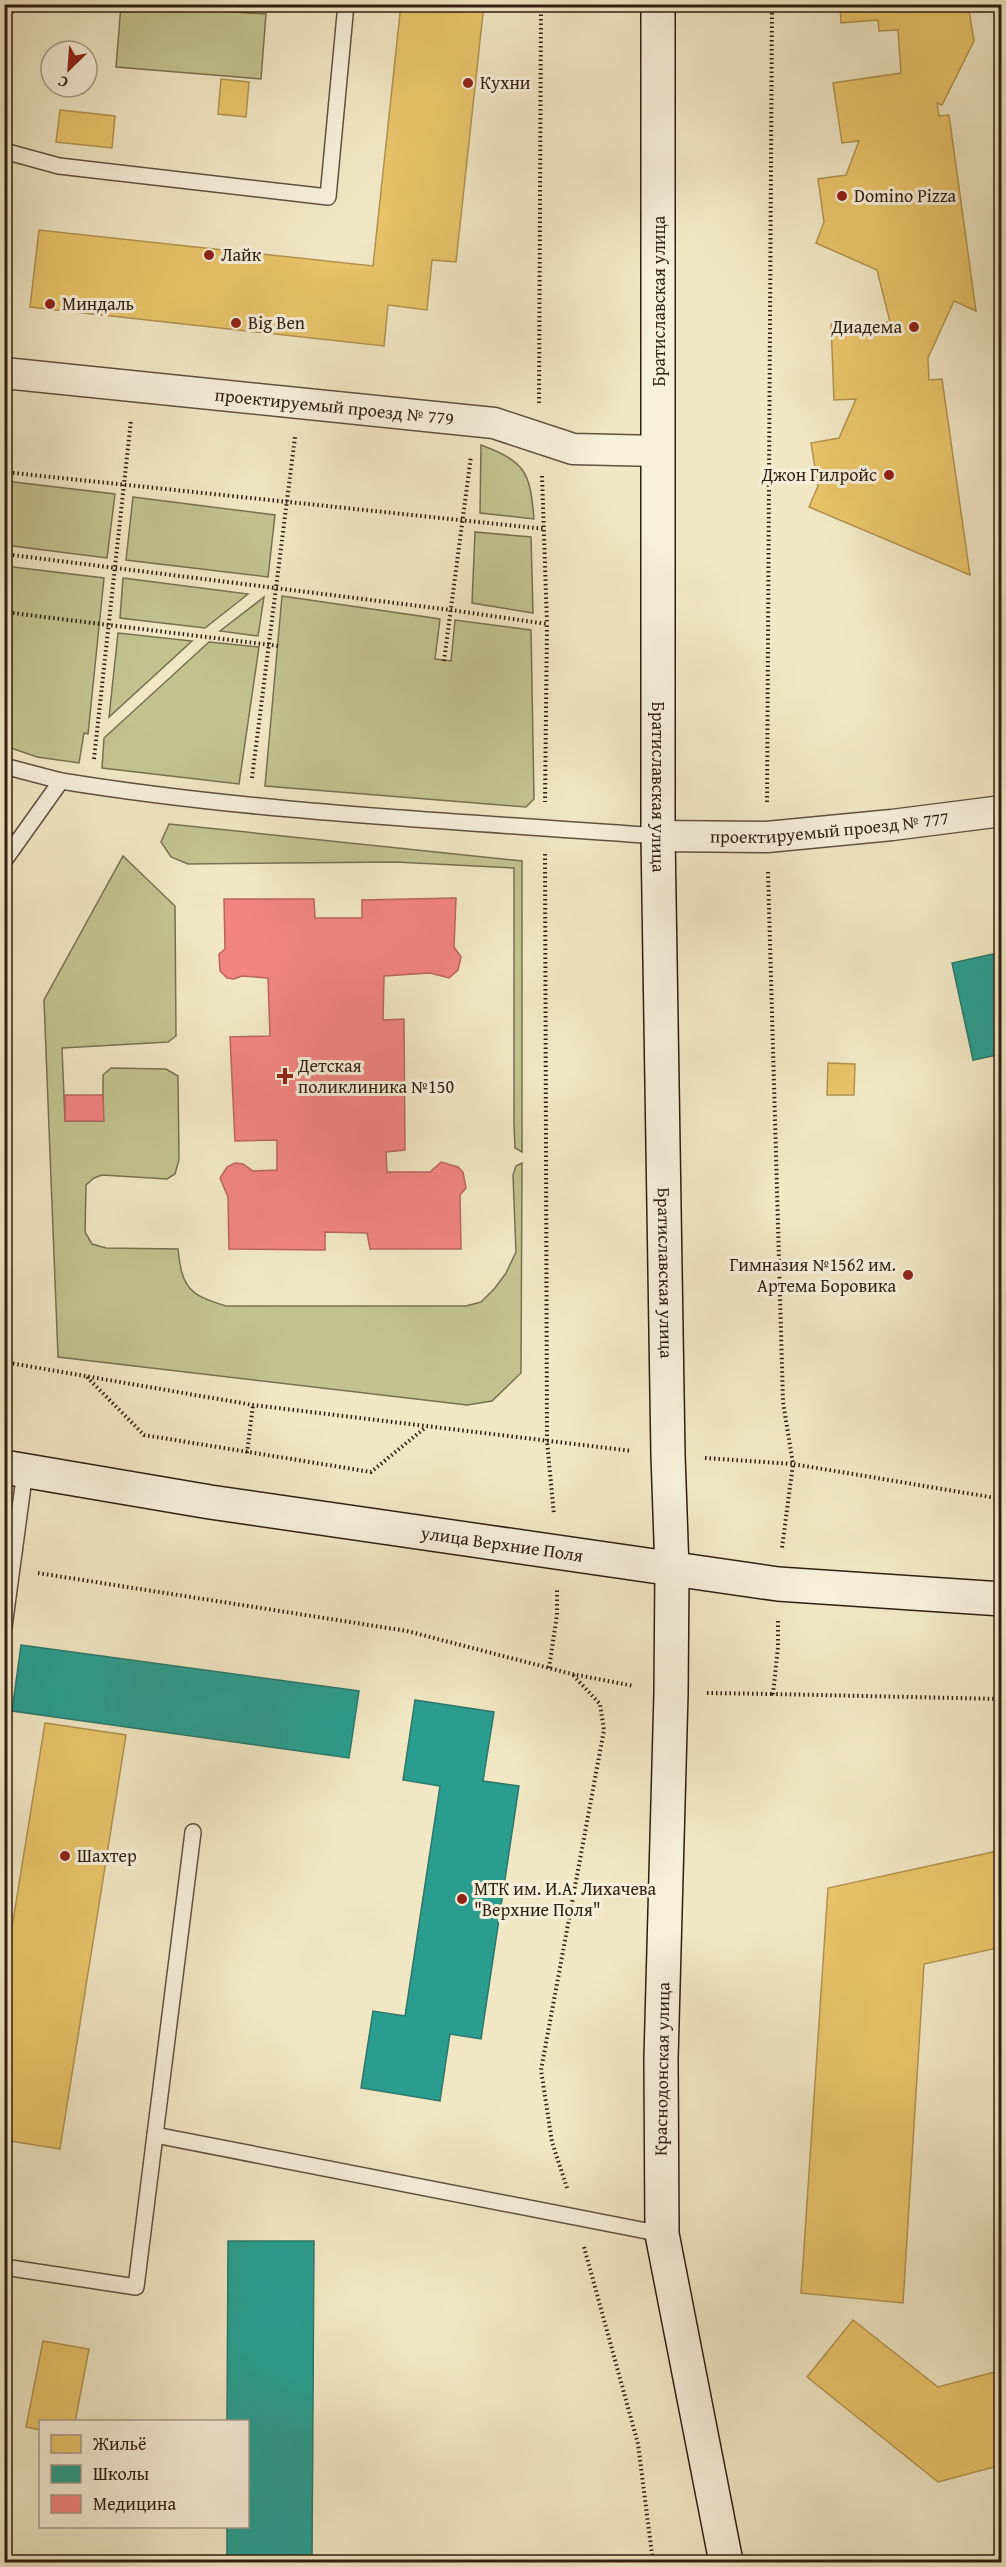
<svg xmlns="http://www.w3.org/2000/svg" width="1006" height="2567" viewBox="0 0 1006 2567" font-family="'Gentium Book Plus',serif">
<rect width="100%" height="100%" fill="#f1e7c4"/>
<filter id="stains"><feTurbulence type="fractalNoise" baseFrequency=".00333" numOctaves="4"/><feColorMatrix values="0 0 0 0 .2 0 0 0 0 .09 0 0 0 0 .02 0 0 0 .5 -.17"/></filter>
<radialGradient id="worn" r=".72"><stop offset=".6" stop-color="#630" stop-opacity="0"/><stop offset="1" stop-color="#630" stop-opacity=".3"/></radialGradient>
<g fill="#c2c38f" stroke="#787050" stroke-width="1.5">
<path d="M121,5L266,14L261,79L116,67Z"/>
<path d="M481,445C526,462 530,472 534,519L480,513Z"/>
<path d="M5,481L115,494L107,558L5,545Z"/>
<path d="M133,497L275,515L268,577L126,560Z"/>
<path d="M475,532L531,537L533,613L472,603Z"/>
<path d="M5,566L104,578L88,734L84,733L79,763L37,757L5,746Z"/>
<path d="M123,578L248,594L205,628L120,618Z"/>
<path d="M282,596L440,619L435,659L451,661L455,620L531,630L534,799L526,807L265,786Z"/>
<path d="M264,597L258,636L220,631Z"/>
<path d="M118,633L192,641L109,717Z"/>
<path d="M209,642L259,647L239,784L102,768L104,738Z"/>
<path d="M169,824L522,861V1152L515,1148L514,1125V868L395,862L188,864L171,857L161,842Z"/>
<path d="M123,856L175,906L176,1036L168,1042L62,1048L65,1121H103V1075L111,1068L166,1069L178,1076L179,1160L175,1174L167,1179L102,1175L94,1178L86,1185L85,1232L92,1244L106,1248L178,1249C182,1288 189,1295 226,1306H466L481,1302L495,1288L506,1273L516,1252L513,1175L516,1166L522,1163L521,1373L492,1401L467,1405L58,1357L44,1000Z"/>
</g>
<g fill="#e9c46a" stroke="#b1924f" stroke-width="1.5">
<path d="M401,4H484L456,262L432,260L427,310L388,305L384,346L30,307L39,230L373,266Z"/>
<path d="M836,4H968L974,41L942,105L937,103L939,116L949,115L976,311L954,301L928,358L929,380L942,379L970,575L809,507L818,486L811,443L839,438L856,399L834,400L831,324L890,322L877,270L816,243L824,222L818,179L846,175L859,141L842,143L833,83L901,73L898,30L879,31L878,20L841,23L840,6Z"/>
<path d="M221,79L249,82L246,117L218,114Z"/>
<path d="M60,110L115,116L112,148L56,142Z"/>
<path d="M828,1063L855,1064L854,1095H827Z"/>
<path d="M45,1723L126,1735L60,2149L4,2140V1977Z"/>
<path d="M1002,1850V1947L924,1964L903,2303L801,2293L828,1888Z"/>
<path d="M853,2320L938,2387L1002,2370V2465L938,2482L807,2377Z"/>
<path d="M43,2341L89,2349L75,2422H40V2430L26,2427Z"/>
</g>
<g fill="#2a9d8f" stroke="#2c7769" stroke-width="1.5">
<path d="M1002,952V1054L973,1060L952,963Z"/>
<path d="M21,1645L359,1691L349,1758L12,1711Z"/>
<path d="M415,1700L494,1712L483,1781L519,1786L481,2039L450,2034L440,2101L361,2088L373,2011L405,2016L440,1786L403,1780Z"/>
<path d="M228,2241H314L312,2562H227V2526H248V2422H227Z"/>
</g>
<g fill="#f28482" stroke="#b86560" stroke-width="1.5">
<path d="M456,898L454,947L461,957L458,970L449,978L430,973L384,976L383,1020L404,1019L405,1150L386,1152L387,1172H430L441,1162L458,1167L463,1172L466,1188L460,1195L461,1249H370L367,1233L325,1232V1250L229,1249L228,1197L220,1178L227,1167L235,1163L243,1164L253,1171L277,1170V1140L235,1141L230,1037L270,1036L268,978L242,976L234,979L227,978L220,971L219,954L225,949L224,899H314L315,918H362V900Z"/>
<path d="M65,1095H103L104,1121H65Z"/>
</g>
<g fill="none" stroke-linecap="round" stroke-linejoin="round">
<g stroke="#60503e" stroke-width="18">
<g id="lane">
<path d="M4,151L59,166L328,197L346,4"/>
<path d="M4,766L61,781"/>
<path d="M4,861L61,781C258,813 459,821 658,836"/>
<path d="M4,1627L25,1471"/>
<path d="M155,2135L193,1832"/>
<path d="M4,2267L136,2287L155,2135L662,2234"/>
</g>
</g>
<g stroke="#60503e" stroke-width="33">
<g id="street">
<path id="s1" d="M4,373L494,423L573,449L659,451"/>
<path id="s2" d="M658,836L767,837L892,825L1002,811"/>
</g>
</g>
<g stroke="#2f1e11" stroke-width="36">
<g id="secondary">
<path id="s3" d="M658,4V836L668,1455L672,1570L671,1693L661,2059L662,2234L726,2562"/>
<path id="s4" d="M4,1467L210,1502L778,1584L1002,1599"/>
</g>
</g>
<g stroke="#2f1e11" stroke-width="4" stroke-dasharray="1.5 3" stroke-linecap="butt">
<path d="M4,29L16,4"/>
<path d="M539,403L541,4"/>
<path d="M4,472L545,529"/>
<path d="M542,476L547,624"/>
<path d="M4,554L451,610L547,624L545,802"/>
<path d="M4,612L279,646"/>
<path d="M444,661L471,456"/>
<path d="M94,759L131,420"/>
<path d="M252,778L295,437"/>
<path d="M767,802L772,4"/>
<path d="M545,854L547,1441L554,1515"/>
<path d="M768,872L783,1402L793,1464L1002,1499"/>
<path d="M4,1362L253,1405L632,1451"/>
<path d="M87,1377L144,1435L371,1472L426,1427"/>
<path d="M247,1453L253,1405"/>
<path d="M705,1458L793,1464L782,1548"/>
<path d="M38,1573L407,1631L572,1674L634,1686"/>
<path d="M778,1621V1647L773,1694L1002,1699"/>
<path d="M549,1668L557,1615V1589"/>
<path d="M707,1693L773,1694"/>
<path d="M567,2188L552,2142L541,2070L604,1730L600,1704L572,1674"/>
<path d="M584,2247L638,2444L653,2562"/>
</g>
<use href="#lane" stroke="#f6efd9" stroke-width="15"/>
<use href="#street" stroke="#f6efd9" stroke-width="30"/>
<use href="#secondary" stroke="#f6efd9" stroke-width="33"/>
</g>
<g fill="#8f2418" stroke="#f6efd9" stroke-width="2">
<circle cx="468" cy="83" r="6"/>
<circle cx="842" cy="196" r="6"/>
<circle cx="209" cy="255" r="6"/>
<circle cx="50" cy="304" r="6"/>
<circle cx="236" cy="323" r="6"/>
<circle cx="914" cy="327" r="6"/>
<circle cx="889" cy="475" r="6"/>
<path d="M282 1067h6v6h6v6h-6v6h-6v-6h-6v-6h6z"/>
<circle cx="908" cy="1275" r="6"/>
<circle cx="65" cy="1856" r="6"/>
<circle cx="462" cy="1899" r="6"/>
</g>
<g text-anchor="middle" stroke-width="6" stroke-linejoin="round" paint-order="stroke">
<g font-size="18" fill="#2f1e11" stroke="#f6efd9" text-anchor="start">
<text x="480" y="89">Кухни</text>
<text x="854" y="202">Domino Pizza</text>
<text x="221" y="261">Лайк</text>
<text x="62" y="310">Миндаль</text>
<text x="248" y="329">Big Ben</text>
<text x="902" y="333" text-anchor="end">Диадема</text>
<text x="877" y="481" text-anchor="end">Джон Гилройс</text>
<text x="298" y="1072">Детская<tspan x="298" dy="21">поликлиника №150</tspan></text>
<text x="896" y="1271" text-anchor="end">Гимназия №1562 им.<tspan x="896" dy="21">Артема Боровика</tspan></text>
<text x="77" y="1862">Шахтер</text>
<text x="474" y="1895">МТК им. И.А. Лихачева<tspan x="474" dy="21">"Верхние Поля"</tspan></text>
</g>
<g font-size="18" fill="#2f1e11" stroke="#f6efd9">
<text transform="translate(659 301) rotate(-90)" y="6">Братиславская улица</text>
<text dy="6" stroke="none"><textPath href="#s1" startOffset="332">проектируемый проезд № 779</textPath></text>
<text dy="6" stroke="none"><textPath href="#s3" startOffset="783">Братиславская улица</textPath></text>
<text dy="6" stroke="none"><textPath href="#s2" startOffset="172">проектируемый проезд № 777</textPath></text>
<text dy="6" stroke="none"><textPath href="#s3" startOffset="1269">Братиславская улица</textPath></text>
<text dy="6" stroke="none"><textPath href="#s4" startOffset="504">улица Верхние Поля</textPath></text>
<text transform="translate(662 2069) rotate(-89)" y="6">Краснодонская улица</text>
</g>
</g>
<rect width="1006" height="2567" fill="none" stroke="#f1e7c4" stroke-width="24"/>
<rect x="6" y="6" width="994" height="2555" fill="none" stroke="#2f1e11" stroke-width="3"/>
<rect x="12" y="12" width="982" height="2543" fill="none" stroke="#2f1e11" stroke-width="1.5"/>
<rect x="39" y="2420" width="210" height="108" fill="#f6efd9" stroke="#a69b89" stroke-width="1.5"/>
<rect x="51" y="2435" width="30" height="18" fill="#e9c46a" stroke="#a69b89" stroke-width="1.5"/>
<text x="93" y="2450" font-size="18" fill="#2f1e11">Жильё</text>
<rect x="51" y="2465" width="30" height="18" fill="#2a9d8f" stroke="#a69b89" stroke-width="1.5"/>
<text x="93" y="2480" font-size="18" fill="#2f1e11">Школы</text>
<rect x="51" y="2495" width="30" height="18" fill="#f28482" stroke="#a69b89" stroke-width="1.5"/>
<text x="93" y="2510" font-size="18" fill="#2f1e11">Медицина</text>
<g transform="translate(69 69) rotate(205)"><circle r="28" fill="#f6efd9" stroke="#a69b89" stroke-width="1.5"/>
<path d="M0-4.5L10 22L0 15L-10 22Z" fill="#8f2418"/>
<text y="-9" font-size="16" font-weight="bold" text-anchor="middle" fill="#2f1e11">С</text>
</g>
<rect width="100%" height="100%" filter="url(#stains)"/>
<rect width="100%" height="100%" fill="url(#worn)"/>
</svg>
